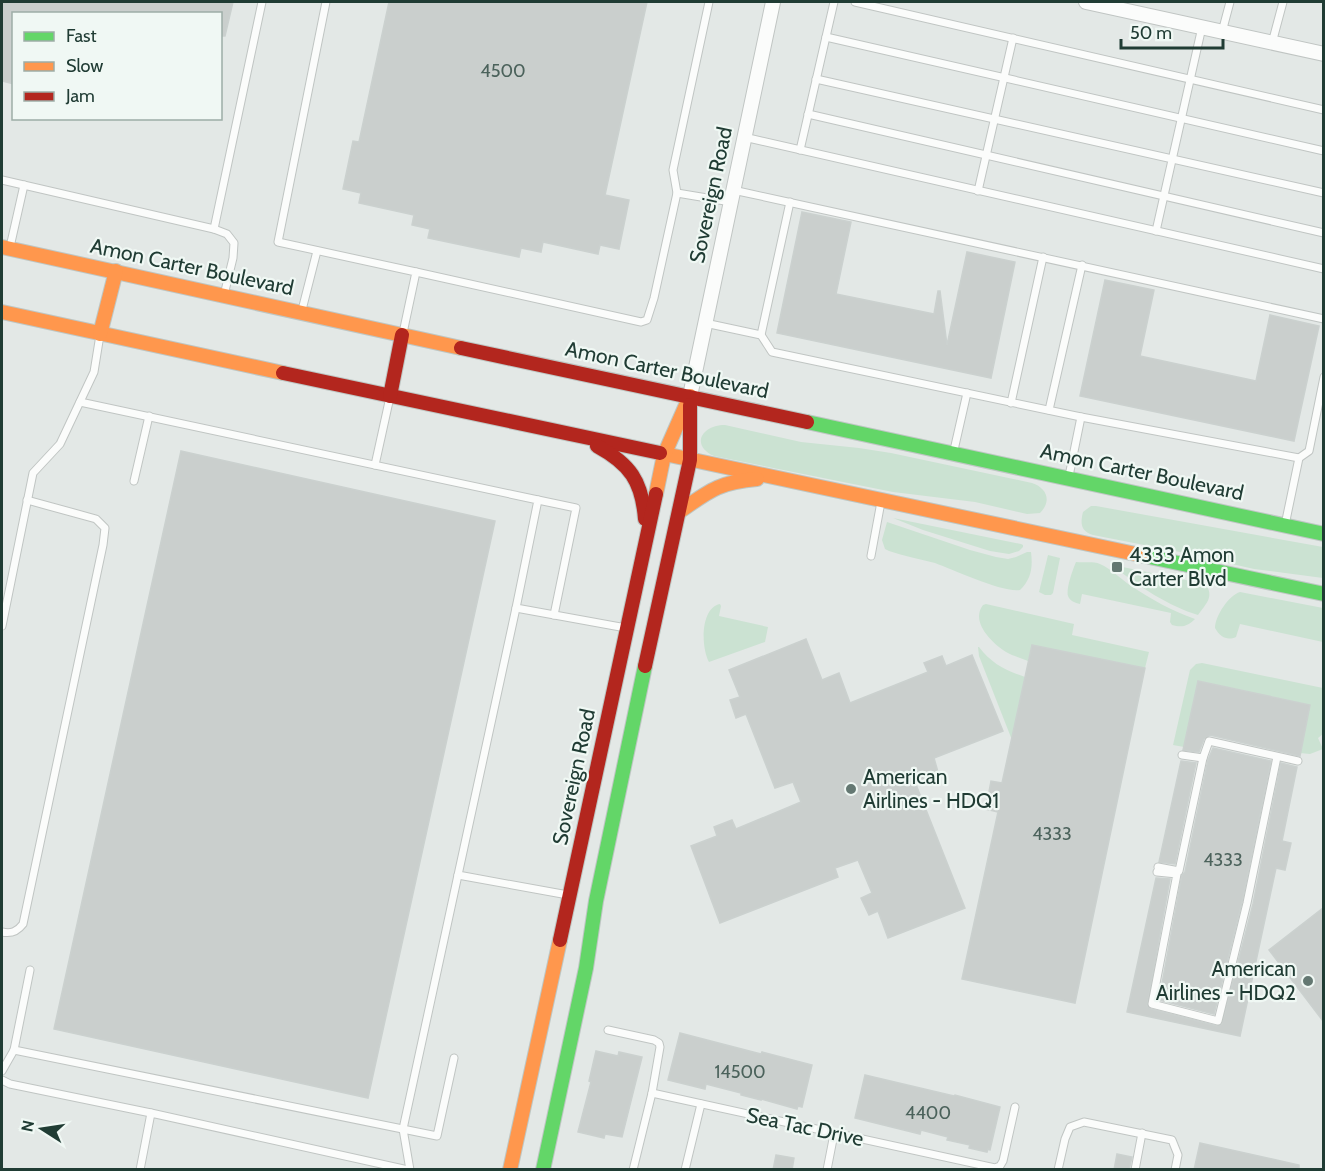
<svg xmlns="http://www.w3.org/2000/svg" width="1325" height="1171" viewBox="0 0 1325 1171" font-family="Cabin,sans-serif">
<rect width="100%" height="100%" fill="#e3e8e6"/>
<g fill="#cbe2d2">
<path d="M725,425L801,442L859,448L891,453L1032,483C1047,488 1052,501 1040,513L1027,514L975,502L893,492L714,456C690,445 702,425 725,425Z"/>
<path d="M1091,506H1096L1323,547V578L1254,569L1180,552L1093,535C1081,531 1080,524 1083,512Z"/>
<path d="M893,518L1021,544L1023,545V547L1019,551L1009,554L990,551L923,530Z"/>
<path d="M887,522L970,550L996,557L1008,559L1016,557L1027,552H1031C1033,568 1031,579 1020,590C1003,593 954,570 935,563C920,559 904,556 889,551L885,549L882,540Z"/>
<path d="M1048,555L1060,558L1053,593L1051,595H1045L1039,592Z"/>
<path d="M1076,562C1084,563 1093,561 1100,564C1111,569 1121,579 1131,586C1151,599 1172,611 1195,619C1188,626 1182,628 1172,625L1170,622L1171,613L1082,594L1080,604C1075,603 1070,601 1068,596C1066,588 1073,569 1076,562Z"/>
<path d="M1113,565L1205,584C1215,596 1206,604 1198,615C1171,607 1137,586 1115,567Z"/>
<path d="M1240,592L1323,608V642L1240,624L1236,637C1227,641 1220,637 1215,628C1215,616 1229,595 1240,592Z"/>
<path d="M720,604L721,606L719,616L768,627L765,642L709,662C701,648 700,608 720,604Z"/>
<path d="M986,604L1074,624L1072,635L1149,652L1145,668L1032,645L1028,661C1021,658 1013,656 1006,652C992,643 970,622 983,605Z"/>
<path d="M978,647H979C991,663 1006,671 1025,677L1012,740L979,656Z"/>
<path d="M1202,663L1323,688V734L1318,738L1323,749L1310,754L1300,753L1310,705L1199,681L1184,747L1173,745L1190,670L1196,664Z"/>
</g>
<g fill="#cacfcd" stroke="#cbd1cf" stroke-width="1.5">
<path d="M2,2H233L225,36H220V14H14V84L2,81Z"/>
<path d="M389,2H647L605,195L629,200L619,249L600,245L598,254L543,242L541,252L521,248L519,257L428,238L430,229L412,225L414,215L359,203L361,193L343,189L353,141L359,142Z"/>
<path d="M802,212L851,222L836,294L934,314L938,291H940L947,345L967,252L1015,262L991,378L777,333Z"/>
<path d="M1105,280L1154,290L1140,356L1256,381L1270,315L1319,326L1294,441L1080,396Z"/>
<path d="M181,451L495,521L368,1098L54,1029Z"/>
<path d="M806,639L822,680L839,673L850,703L928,672L924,663L942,656L946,666L972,655L1003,731L934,758L938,772L915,782L965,908L888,938L878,911L869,915L861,898L872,893L858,860L835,868L838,877L720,923L691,846L717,836L714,827L732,820L736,829L801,802L793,782L775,788L746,714L736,718L730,700L740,697L729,670Z"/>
<path d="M1032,645L1145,668L1075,1003L962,979L998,812L985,809L989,792L991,781L1002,783Z"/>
<path d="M1198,681L1310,705L1300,756L1210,735L1204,739L1199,752L1183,750Z"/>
<path d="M1213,748L1271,761L1242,902L1214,1014L1159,1000L1182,875L1185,872L1208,760Z"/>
<path d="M1181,761L1196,763L1175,864L1159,862Z"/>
<path d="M1281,763L1297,767L1282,841L1291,843L1285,870L1276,868L1240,1036L1127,1012L1156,878L1170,879L1147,1006L1151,1009L1217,1026L1222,1024L1253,904Z"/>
<path d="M1323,908V1021L1269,950Z"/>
<path d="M680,1033L761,1054L762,1052L812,1065L802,1107L798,1106L797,1109L761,1099V1100L741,1095V1093L706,1084L705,1089L668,1080Z"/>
<path d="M596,1051L618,1056L619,1052L642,1057L622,1137L605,1134L604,1138L578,1132L591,1082L589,1081Z"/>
<path d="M865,1075L954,1096L955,1095L1000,1107L990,1150L988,1149L987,1152L969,1148L970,1145L947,1140L948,1137L921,1130L920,1134L855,1118Z"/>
<path d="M1200,1143L1299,1165V1170H1194Z"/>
<path d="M1117,1154L1132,1157L1129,1170H1114Z"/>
<path d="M776,1155L794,1158L792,1170H773Z"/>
</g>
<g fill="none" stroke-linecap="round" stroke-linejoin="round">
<g stroke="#c0c5c3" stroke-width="9">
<g id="lane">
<path d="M326,2L278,242L416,272L403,333"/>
<path d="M855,2L1324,110"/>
<path d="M1222,32L1230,2"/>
<path d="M826,37L1324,151"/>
<path d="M1272,43L1283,2"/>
<path d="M816,79L1324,193"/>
<path d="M808,114L1324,233"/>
<path d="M744,137L1324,269"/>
<path d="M800,150L834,2"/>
<path d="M2,180L214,229L262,2"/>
<path d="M733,190L1324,319"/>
<path d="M978,191L1013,38"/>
<path d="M677,193L731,202"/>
<path d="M214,229L227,234L234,243L233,258L224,295"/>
<path d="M1156,231L1202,27"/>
<path d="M10,247L24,185"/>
<path d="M416,272L641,322L647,320L654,298L677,193L673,170L709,2"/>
<path d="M302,310L317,251"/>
<path d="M705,323L761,335L772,352L1081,417L1299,458"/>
<path d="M761,335L790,202"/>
<path d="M80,402L538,500L516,608L626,628"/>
<path d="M1011,403L1043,257"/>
<path d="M1049,410L1082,265"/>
<path d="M954,450L967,393"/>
<path d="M375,465L390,397"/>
<path d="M1069,476L1081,417"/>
<path d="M134,481L149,416"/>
<path d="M538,500L576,508L554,615"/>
<path d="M1285,525L1299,458L1309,451L1324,377"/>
<path d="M871,556L881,502"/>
<path d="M516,608L458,875L568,895"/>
<path d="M2,626L33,473L60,444L94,372L100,335"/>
<path d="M1182,755L1203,758L1209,741L1298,761"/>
<path d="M1158,867L1179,871L1203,758"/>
<path d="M1157,872L1177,874L1152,1004L1218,1021L1247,903L1277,757"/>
<path d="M2,932C11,934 17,932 23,924L103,545L105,528L96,519L27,500"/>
<path d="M608,1030L654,1040L659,1043L660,1047L652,1093L633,1170"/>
<path d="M14,1050L30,970"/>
<path d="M2,1071L14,1050L437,1136L454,1058"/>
<path d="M2,1080L10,1084L151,1113"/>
<path d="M652,1093L995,1168L1000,1166L1003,1161L1015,1107"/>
<path d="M140,1170L151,1113L408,1170"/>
<path d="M410,1170L403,1129L458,875"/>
<path d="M685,1170L701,1104"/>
<path d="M827,1170L834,1134"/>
<path d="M1058,1170L1065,1139L1070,1127L1084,1122L1172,1140L1178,1155L1175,1170"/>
<path d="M1135,1170L1142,1133"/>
</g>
</g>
<g stroke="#c0c5c3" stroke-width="16">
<g id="street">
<path d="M1086,2L1324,54"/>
<path d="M690,396L773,2"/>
</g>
</g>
<g stroke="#bec6c3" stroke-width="16">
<g id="fast">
<path d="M807,422L1324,534"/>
<path d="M1145,556L1324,594"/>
<path d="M543,1170L586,968L596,901L645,666"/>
</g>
</g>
<g stroke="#bec6c3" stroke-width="16">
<g id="slow">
<path d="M2,247L461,348"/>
<path d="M2,312L283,373"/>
<path d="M100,334L116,271"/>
<path d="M660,453L1145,556"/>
<path d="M656,494L664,455L690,396"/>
<path d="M679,512C709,491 719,482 757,479"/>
<path d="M510,1170L560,940"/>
</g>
</g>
<g stroke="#bec6c3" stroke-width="16">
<g id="jam">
<path d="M461,348L807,422"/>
<path d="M283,373L660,453"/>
<path d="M390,396L402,335"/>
<path d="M597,446C630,464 642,481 645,519"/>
<path d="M645,666L690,460V405"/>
<path d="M560,940L656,494"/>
</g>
</g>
<use href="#lane" stroke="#fbfcfb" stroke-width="7"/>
<use href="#street" stroke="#fbfcfb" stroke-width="14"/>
<use href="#fast" stroke="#63d668" stroke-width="14"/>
<use href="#slow" stroke="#ff974d" stroke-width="14"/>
<use href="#jam" stroke="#b3261e" stroke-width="14"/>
</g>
<g fill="#647872" stroke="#f0f8f4" stroke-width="2">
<rect x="1111" y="561" width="12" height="12" rx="3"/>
<circle cx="851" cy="789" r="6"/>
<circle cx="1308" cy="981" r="6"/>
</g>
<g text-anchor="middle" stroke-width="4.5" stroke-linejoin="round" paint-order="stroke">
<g font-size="18" fill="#4b625b">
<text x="503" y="77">4500</text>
<text x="1052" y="840">4333</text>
<text x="1223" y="866">4333</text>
<text x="740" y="1078">14500</text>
<text x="928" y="1119">4400</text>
</g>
<g font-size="21" fill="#203c34" stroke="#f0f8f4">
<text transform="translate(711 195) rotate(-78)" y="7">Sovereign Road</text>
<text transform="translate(192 267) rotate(12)" y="7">Amon Carter Boulevard</text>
<text transform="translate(667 370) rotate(12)" y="7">Amon Carter Boulevard</text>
<text transform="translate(1142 472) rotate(12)" y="7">Amon Carter Boulevard</text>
<text transform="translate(574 777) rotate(-78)" y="7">Sovereign Road</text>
<text transform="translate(805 1127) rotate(12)" y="7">Sea Tac Drive</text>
</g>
<g font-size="21" fill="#203c34" stroke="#f0f8f4" text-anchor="start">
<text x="1129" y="562">4333 Amon<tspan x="1129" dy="24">Carter Blvd</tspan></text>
<text x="863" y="784">American<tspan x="863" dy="24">Airlines - HDQ1</tspan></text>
<text x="1296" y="976" text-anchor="end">American<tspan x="1296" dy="24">Airlines - HDQ2</tspan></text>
</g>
</g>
<rect width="1325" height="1171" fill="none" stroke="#203c34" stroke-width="6"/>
<rect x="12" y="12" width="210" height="108" fill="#f0f8f4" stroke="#9dada7" stroke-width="1.5"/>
<rect x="24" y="32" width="30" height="9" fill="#63d668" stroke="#9dada7" stroke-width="1.5"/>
<text x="66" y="42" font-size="18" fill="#203c34">Fast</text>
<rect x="24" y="62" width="30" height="9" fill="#ff974d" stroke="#9dada7" stroke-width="1.5"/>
<text x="66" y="72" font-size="18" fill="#203c34">Slow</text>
<rect x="24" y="92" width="30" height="9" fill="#b3261e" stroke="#9dada7" stroke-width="1.5"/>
<text x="66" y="102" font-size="18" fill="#203c34">Jam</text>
<g transform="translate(42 1129) rotate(282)" stroke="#f0f8f4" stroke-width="4.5" paint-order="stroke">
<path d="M0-4.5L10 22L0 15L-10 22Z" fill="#203c34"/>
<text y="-9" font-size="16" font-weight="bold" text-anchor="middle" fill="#203c34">N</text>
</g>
<path d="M1121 39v9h102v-9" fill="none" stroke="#203c34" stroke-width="3"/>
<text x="1130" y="39" font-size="18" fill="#203c34" stroke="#f0f8f4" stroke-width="4.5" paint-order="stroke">50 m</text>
</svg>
